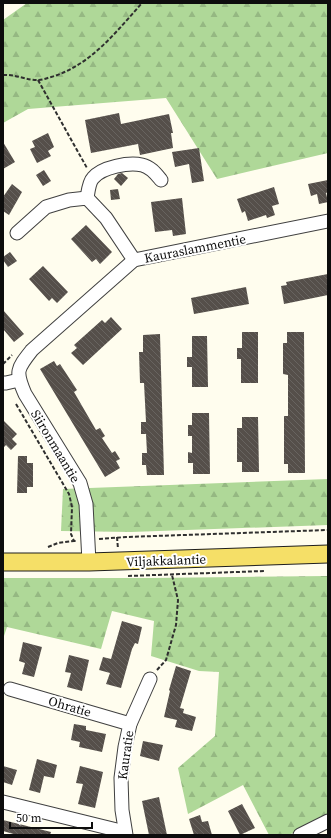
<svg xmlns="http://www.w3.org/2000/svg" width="331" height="838" viewBox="0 0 331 838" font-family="'Source Serif 4',serif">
<defs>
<pattern id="forest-firs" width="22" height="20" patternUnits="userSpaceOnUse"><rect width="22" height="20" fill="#afd898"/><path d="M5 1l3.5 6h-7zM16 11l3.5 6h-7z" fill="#95b882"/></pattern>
<pattern id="building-back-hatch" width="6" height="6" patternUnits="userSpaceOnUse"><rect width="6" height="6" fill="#554f4a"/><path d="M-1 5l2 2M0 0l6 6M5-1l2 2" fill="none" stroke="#686460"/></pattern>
</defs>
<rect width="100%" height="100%" fill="#fffdee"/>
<g fill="url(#forest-firs)">
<path d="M27,3H328V153L217,179L166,98L28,109L3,123V20Z"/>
<path d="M328,479V525L131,532L61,531L63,489Z"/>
<path d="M328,576V815L289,835H269L243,785L188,814L178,768L215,736L219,672L199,671L151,656L154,621L112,611L101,649L7,627L3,639V578H151Z"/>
</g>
<g fill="url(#building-back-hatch)">
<path d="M119,113L121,124L169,114L173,133H171L173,148L140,155L138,144L91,153L85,120Z"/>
<path d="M48,133L54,147L48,151L51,156L37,163L30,149L35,147L32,141Z"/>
<path d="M3,142L15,162L3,169Z"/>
<path d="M199,148L204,181L192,183L189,164L175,167L172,152Z"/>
<path d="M44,170L51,181L43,186L36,175Z"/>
<path d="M122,173L128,178L121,186L114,179L118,174Z"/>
<path d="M328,180V192L326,193L328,202L319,204L317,194L311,196L308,184Z"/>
<path d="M12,184L22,192L9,215L3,211V197Z"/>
<path d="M274,187L279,204L272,206L275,215L267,218L266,215L248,221L245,211L242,213L237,199Z"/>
<path d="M118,189L120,199L111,200L110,190Z"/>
<path d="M182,198L186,234L173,236L172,230L155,232L151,202Z"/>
<path d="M86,225L112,252L100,264L96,259L92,262L71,239Z"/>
<path d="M10,252L17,261L8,267L3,260V257Z"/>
<path d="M43,266L68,292L57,303L52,298L49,301L29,279Z"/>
<path d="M328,274V295L284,304L281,286L287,285L286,282Z"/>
<path d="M246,287L249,304L194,314L191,298Z"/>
<path d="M3,310L24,334L14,342L3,329Z"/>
<path d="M111,317L122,329L83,365L71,353L77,348L74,345L102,320L105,323Z"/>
<path d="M242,332H258V383H241V359H237V348H242Z"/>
<path d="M287,332H304L305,473H288V464H284V416H288V375L283,374V343H287Z"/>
<path d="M160,334L164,475H147L146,465H142V453H147L146,434H141V422H146L144,383H140L139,352H143V335Z"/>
<path d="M192,336H207L208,387H192V367H187V357H192Z"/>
<path d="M54,361L57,366L60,364L77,390L74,392L96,430L100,428L105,436L102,438L112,453L115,451L120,459L116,461L120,468L105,477L40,369Z"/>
<path d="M192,413H209L210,474H193V463H188V452L192,453V436H188V425H192Z"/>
<path d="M242,417H258L259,472H242V462H237V428H242Z"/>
<path d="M3,420L17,434L12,439L17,444L11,450L6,445L3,448Z"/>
<path d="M18,456H27V463H33V487H27V493H17Z"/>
<path d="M122,621L142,627L138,644L135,643L132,649L121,688L106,684L110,673L99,670L103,657L111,659Z"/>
<path d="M23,642L42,647L34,677L22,674L25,663L19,661Z"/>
<path d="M69,655L89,660L82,691L67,687L71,673L65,672Z"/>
<path d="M176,666L191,671L180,708L184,709L183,713L196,717L192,731L175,727L177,720L164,717L170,691L169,690Z"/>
<path d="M74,724L86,726V730L106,734L102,752L79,747L80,742L71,740Z"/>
<path d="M143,741L163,745L159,761L140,756Z"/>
<path d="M37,759L57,765L54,778L44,776L40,793L29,790Z"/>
<path d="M3,766L17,770L12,785L3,782Z"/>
<path d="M80,766L103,772L95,808L78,804L83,784L76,783Z"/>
<path d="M159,797L167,835H149L142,801Z"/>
<path d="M242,804L255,828L240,835L228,811Z"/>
<path d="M200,815L202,822L208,821L212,835H194L189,819Z"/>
<path d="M3,820L51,832L50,835H17L3,831Z"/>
</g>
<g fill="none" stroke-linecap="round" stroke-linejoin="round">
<g stroke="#404040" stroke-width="15">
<g id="minor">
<path d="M87,198C88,192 89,182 93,178C102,167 129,162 142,165C151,167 156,174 161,180"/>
<path d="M17,233L46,207L69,200L87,198L106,218L134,260"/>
<path d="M3,383H6L19,380"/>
<path d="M89,562L86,504L80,483L25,394C15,371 17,369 32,350L134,260L328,221"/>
<path d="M10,689L130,724"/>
<path d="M3,802L125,832"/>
<path d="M126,835L122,810L121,778L125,747L130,724L150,679"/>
<path d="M300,835L328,821"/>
</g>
</g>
<g stroke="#1e1e1e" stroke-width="19">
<path id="major" d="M3,562H89L328,554"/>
</g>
<g stroke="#2f2f2f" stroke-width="2" stroke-dasharray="4 2" stroke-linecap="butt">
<path d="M3,75C16,74 28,81 39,80C43,80 47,78 51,77C90,66 116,32 142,3"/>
<path d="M38,80L87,168"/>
<path d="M3,364L12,355"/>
<path d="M16,404L69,494L72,507L71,534L74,541H77"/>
<path d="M117,537L118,549"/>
<path d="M99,539L126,537L328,530"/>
<path d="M48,547L58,543L74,541"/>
<path d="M128,576L264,571"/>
<path d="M157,670L166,660L176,625L178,600L172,575"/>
</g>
<use href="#minor" stroke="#fff" stroke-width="13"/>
<use href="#major" stroke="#f5df67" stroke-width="17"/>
</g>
<g text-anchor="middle" stroke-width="4" stroke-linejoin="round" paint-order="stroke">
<g font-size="13" fill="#0d0d0d" stroke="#fff">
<text transform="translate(195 248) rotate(-11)" y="5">Kauraslammentie</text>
<text transform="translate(56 446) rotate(59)" y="5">Siironmaantie</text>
<text transform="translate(166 560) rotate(-2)" y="5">Viljakkalantie</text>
<text transform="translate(70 706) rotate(16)" y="5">Ohratie</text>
<text transform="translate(125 755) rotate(-82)" y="5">Kauratie</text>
</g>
</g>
<rect width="331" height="838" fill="none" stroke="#0d0d0d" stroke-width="8"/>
<path d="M10 822v6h82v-6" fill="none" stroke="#0d0d0d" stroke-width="2"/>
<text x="16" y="822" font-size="12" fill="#0d0d0d" stroke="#ffffff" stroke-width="3" paint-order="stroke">50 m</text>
</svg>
